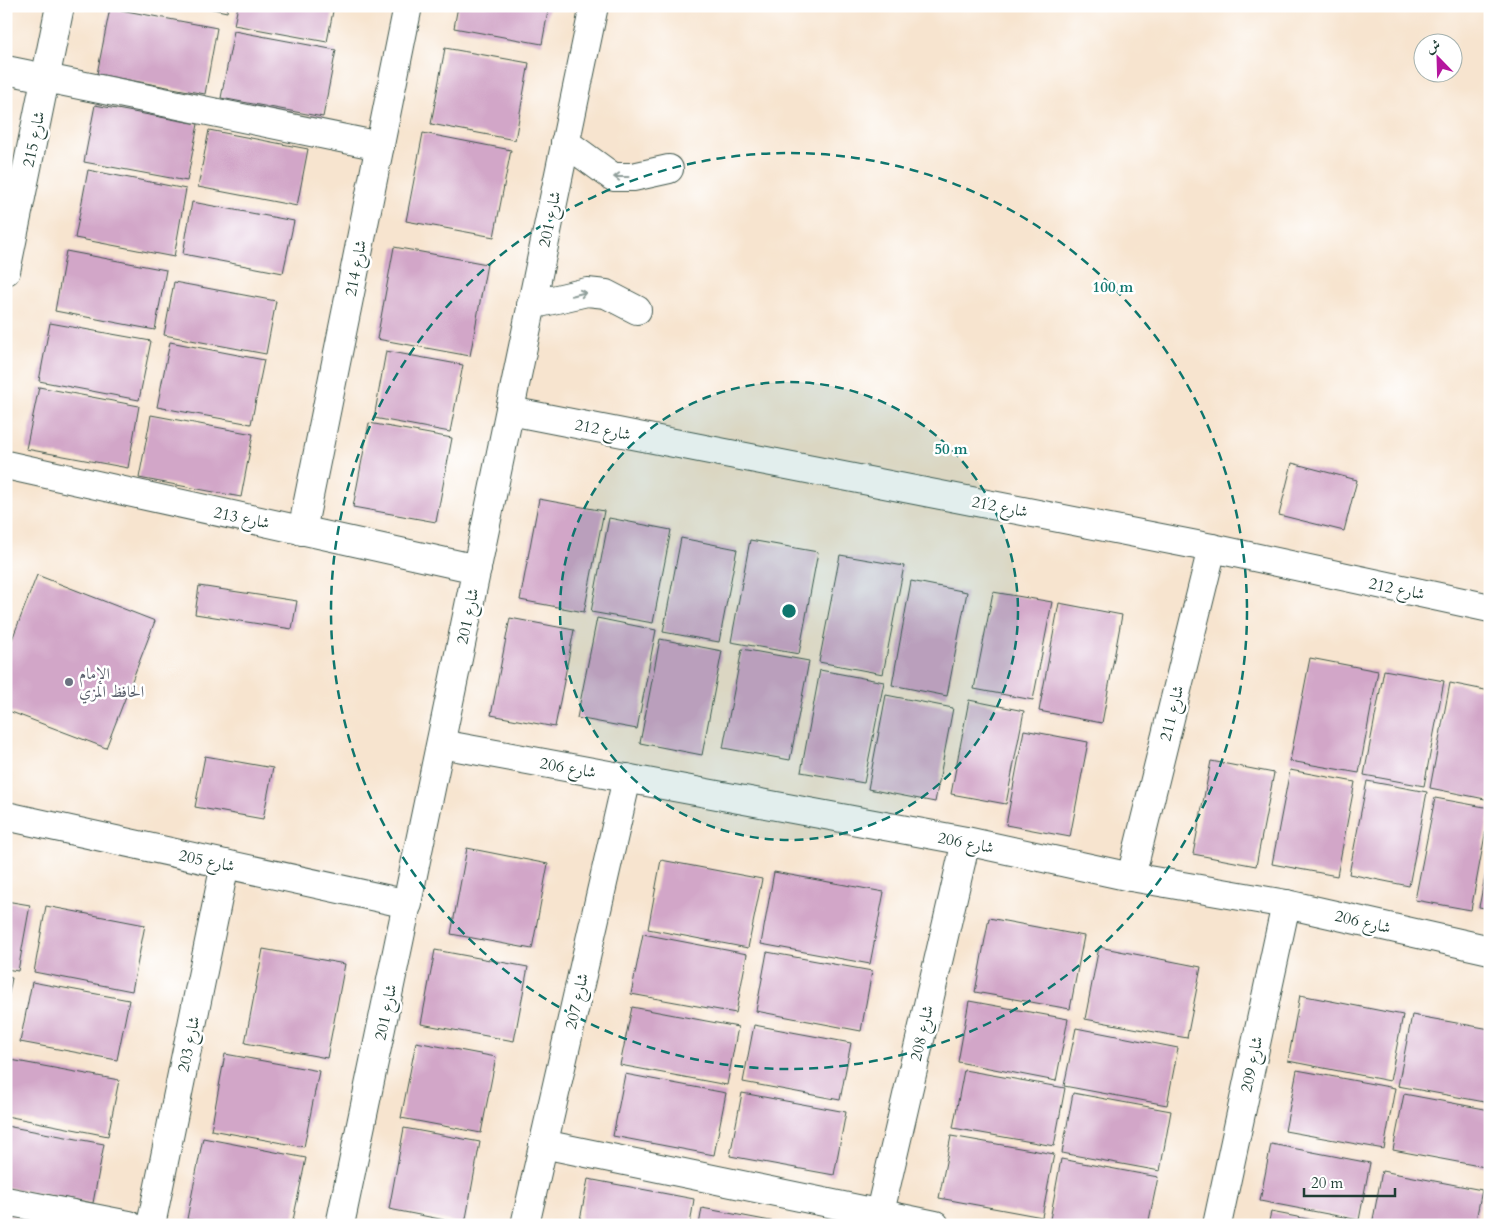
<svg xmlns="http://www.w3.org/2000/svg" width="1496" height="1231" viewBox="0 0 1496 1231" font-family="Cardo,Amiri,serif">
<rect width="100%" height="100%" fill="#fff"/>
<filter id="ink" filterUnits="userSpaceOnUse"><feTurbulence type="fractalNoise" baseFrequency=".02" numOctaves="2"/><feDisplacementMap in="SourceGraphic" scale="10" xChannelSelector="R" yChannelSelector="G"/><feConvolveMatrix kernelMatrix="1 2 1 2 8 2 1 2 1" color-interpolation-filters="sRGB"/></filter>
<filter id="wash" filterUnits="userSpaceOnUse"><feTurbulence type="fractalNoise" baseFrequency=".0096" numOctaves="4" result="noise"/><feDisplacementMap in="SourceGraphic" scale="20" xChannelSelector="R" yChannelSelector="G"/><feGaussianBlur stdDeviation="1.12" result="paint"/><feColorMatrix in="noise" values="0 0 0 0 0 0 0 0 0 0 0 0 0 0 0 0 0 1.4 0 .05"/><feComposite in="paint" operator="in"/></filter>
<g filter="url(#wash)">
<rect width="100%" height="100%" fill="#f7e4cf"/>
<g id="blocks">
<g fill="#d2a6c8">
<path d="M199,6H228L227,12Z"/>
<path d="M238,6H334L327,42L234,25Z"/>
<path d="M458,6H549L542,44L454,28Z"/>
<path d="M110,8L217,28L205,94L97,74Z"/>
<path d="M234,31L336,50L323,117L221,98Z"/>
<path d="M445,48L529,63L515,140L431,124Z"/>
<path d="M95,105L198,124L187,181L84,162Z"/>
<path d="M209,130L308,149L297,206L198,187Z"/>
<path d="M423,133L511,150L494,237L406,221Z"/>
<path d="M88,170L186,189L174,257L75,238Z"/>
<path d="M192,202L294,221L283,273L183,254Z"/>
<path d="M394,247L487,264L470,356L377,339Z"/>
<path d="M66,251L166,270L155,330L55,311Z"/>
<path d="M174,282L276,301L266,354L164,335Z"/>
<path d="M50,323L151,341L139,400L39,381Z"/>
<path d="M170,342L264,360L251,424L157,407Z"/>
<path d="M386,351L463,365L450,432L374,418Z"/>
<path d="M39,387L139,406L128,468L26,449Z"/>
<path d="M151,415L253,434L241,497L139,478Z"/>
<path d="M369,423L452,438L436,522L353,507Z"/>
<path d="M1292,463L1357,480L1344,531L1279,515Z"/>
<path d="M539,499L604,511L584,612L520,600Z"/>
<path d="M609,518L671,530L653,623L591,612Z"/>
<path d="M681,538L737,549L719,642L663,632Z"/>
<path d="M750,540L818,552L799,654L731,642Z"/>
<path d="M840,555L904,566L883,674L819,662Z"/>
<path d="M37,575L155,621L106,748L6,710V655Z"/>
<path d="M911,581L967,592L947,696L892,685Z"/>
<path d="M199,586L297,601L292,629L195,614Z"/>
<path d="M993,592L1052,602L1033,700L974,689Z"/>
<path d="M1059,603L1122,615L1102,723L1039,711Z"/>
<path d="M510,618L574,630L555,727L491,715Z"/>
<path d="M597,618L656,630L637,729L577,718Z"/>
<path d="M660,639L722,651L702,755L640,743Z"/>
<path d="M742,649L809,661L790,760L723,748Z"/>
<path d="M1310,658L1378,671L1359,773L1290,761Z"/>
<path d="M820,670L884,682L864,783L801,772Z"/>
<path d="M1384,670L1444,681L1424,786L1364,775Z"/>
<path d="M1450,683L1490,691V800L1430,788Z"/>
<path d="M886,695L953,708L935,802L868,789Z"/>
<path d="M969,700L1024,711L1006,804L951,794Z"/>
<path d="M1024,730L1088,742L1070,837L1006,825Z"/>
<path d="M205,756L273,768L263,819L195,807Z"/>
<path d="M1211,761L1274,773L1256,866L1193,854Z"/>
<path d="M1290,770L1355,782L1337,876L1272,864Z"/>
<path d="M1367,781L1427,792L1409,886L1349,874Z"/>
<path d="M1435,798L1490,808L1471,910L1415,900Z"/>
<path d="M467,848L548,864L532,949L451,934Z"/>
<path d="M1489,857H1490V909L1479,907Z"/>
<path d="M661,860L762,879L748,948L648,929Z"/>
<path d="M774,872L884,892L870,964L761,944Z"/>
<path d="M6,901L30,905L18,971L6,969Z"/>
<path d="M46,906L145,925L132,991L34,972Z"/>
<path d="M989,918L1084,936L1070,1009L975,992Z"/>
<path d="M643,934L747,954L736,1013L631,994Z"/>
<path d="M1099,947L1201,967L1187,1038L1085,1019Z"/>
<path d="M263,949L345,964L327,1058L245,1043Z"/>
<path d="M435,950L528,967L514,1041L421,1024Z"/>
<path d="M767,952L872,971L861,1031L756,1011Z"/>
<path d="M6,977L12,978L7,1003H6Z"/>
<path d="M32,982L129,1000L117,1060L20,1042Z"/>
<path d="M1300,995L1403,1015L1390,1081L1288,1061Z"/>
<path d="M969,1001L1068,1019L1056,1081L958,1062Z"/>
<path d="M632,1007L738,1027L727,1085L620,1065Z"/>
<path d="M1412,1015L1490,1029V1103L1398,1086Z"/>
<path d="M754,1025L851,1043L840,1100L743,1082Z"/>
<path d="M1076,1028L1178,1048L1167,1105L1064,1086Z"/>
<path d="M416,1042L496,1057L481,1133L401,1118Z"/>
<path d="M225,1054L319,1071L304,1147L211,1130Z"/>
<path d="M11,1060L119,1080L108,1136L6,1116V1084Z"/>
<path d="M964,1070L1065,1088L1054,1146L953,1128Z"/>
<path d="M1297,1070L1395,1088L1384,1149L1285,1131Z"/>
<path d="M625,1074L726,1093L714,1155L613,1136Z"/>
<path d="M742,1093L846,1112L834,1175L730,1156Z"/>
<path d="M1073,1093L1171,1111L1160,1171L1062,1153Z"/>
<path d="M1404,1094L1490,1110V1168L1393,1150Z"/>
<path d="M6,1126L104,1144L93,1203L6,1187Z"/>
<path d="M404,1128L480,1142L465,1224L389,1209Z"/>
<path d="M951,1136L1054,1154L1042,1217L939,1198Z"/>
<path d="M203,1138L306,1158L292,1225H217L187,1219Z"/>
<path d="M1271,1144L1370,1163L1359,1220L1260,1201Z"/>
<path d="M1061,1159L1158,1177L1148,1225H1049Z"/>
<path d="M1382,1171L1482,1190L1475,1225H1372Z"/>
<path d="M588,1179L694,1199L690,1225H579Z"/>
<path d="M702,1208L786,1224L785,1225H699Z"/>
<path d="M1271,1212L1334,1224V1225H1268Z"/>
<path d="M6,1215L54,1224V1225H6Z"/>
</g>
</g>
</g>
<g filter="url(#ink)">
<use href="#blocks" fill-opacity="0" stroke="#3f564b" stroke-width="1"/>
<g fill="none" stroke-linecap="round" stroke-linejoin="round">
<g stroke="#3f564b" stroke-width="30">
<g id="minor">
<path d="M6,70L380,146"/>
<path d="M565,142L613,177H633L669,169"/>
<path d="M6,271L60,6"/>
<path d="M531,305L587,292L606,294L637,310"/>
<path d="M510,411L1212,548L1490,608"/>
<path d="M6,465L477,569"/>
<path d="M302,531L408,6"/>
<path d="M441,744L966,841L1131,877L1286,904L1490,950"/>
<path d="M6,816L408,904"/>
<path d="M1131,877L1212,548"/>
<path d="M543,1144L935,1225"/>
<path d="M6,1201L129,1225"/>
<path d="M151,1225L225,864"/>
<path d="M340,1225L594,6"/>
<path d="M525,1225L627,778"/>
<path d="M877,1225L966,841"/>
<path d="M1217,1225L1286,904"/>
</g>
</g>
<use href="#minor" stroke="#fff" stroke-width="28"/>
</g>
<defs><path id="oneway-shaft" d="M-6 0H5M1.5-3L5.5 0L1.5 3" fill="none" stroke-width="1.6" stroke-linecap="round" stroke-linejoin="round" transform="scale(1.25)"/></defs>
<g stroke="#8f9e9a">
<use href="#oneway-shaft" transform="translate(621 177) rotate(-180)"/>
<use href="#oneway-shaft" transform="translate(579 294) rotate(-14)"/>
</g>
</g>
<circle cx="789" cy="611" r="229" fill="#0f766e" fill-opacity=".12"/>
<g fill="none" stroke="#0f766e" stroke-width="2.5" stroke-dasharray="9 6">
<circle cx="789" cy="611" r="229"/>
<circle cx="789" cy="611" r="458"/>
</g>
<circle fill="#6b7280" stroke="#fff" stroke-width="2" cx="69" cy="682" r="5"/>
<g text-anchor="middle" stroke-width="5" stroke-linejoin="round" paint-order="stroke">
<g font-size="16" fill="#1f3d34" stroke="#fff">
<text transform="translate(33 139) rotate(-78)" y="6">شارع 215</text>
<text transform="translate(549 219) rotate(-78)" y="6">شارع 201</text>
<text transform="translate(355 268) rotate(-79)" y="6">شارع 214</text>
<text transform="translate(603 429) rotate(11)" y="6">شارع 212</text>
<text transform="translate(1000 506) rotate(11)" y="6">شارع 212</text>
<text transform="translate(242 517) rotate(12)" y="6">شارع 213</text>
<text transform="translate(1397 588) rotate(12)" y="6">شارع 212</text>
<text transform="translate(467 616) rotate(-78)" y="6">شارع 201</text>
<text transform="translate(1171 713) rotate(-76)" y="6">شارع 211</text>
<text transform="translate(568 767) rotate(10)" y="6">شارع 206</text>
<text transform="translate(966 842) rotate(11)" y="6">شارع 206</text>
<text transform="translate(207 860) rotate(12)" y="6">شارع 205</text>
<text transform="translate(1363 921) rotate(13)" y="6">شارع 206</text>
<text transform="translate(576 1001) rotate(-77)" y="6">شارع 207</text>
<text transform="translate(385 1012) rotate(-78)" y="6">شارع 201</text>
<text transform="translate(921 1033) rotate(-77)" y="6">شارع 208</text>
<text transform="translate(188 1044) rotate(-78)" y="6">شارع 203</text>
<text transform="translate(1251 1064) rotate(-78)" y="6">شارع 209</text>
</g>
<g font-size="16" fill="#5b616d" stroke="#fff" text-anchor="start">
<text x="79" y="679">الإمام<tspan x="79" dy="18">الحافظ المزي</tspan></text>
</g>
</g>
<circle cx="789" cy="611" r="8" fill="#0f766e" stroke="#fff" stroke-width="2.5"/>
<g font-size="15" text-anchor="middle" font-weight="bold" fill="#0f766e" stroke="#fff" stroke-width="5" stroke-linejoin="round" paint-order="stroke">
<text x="1113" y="292">100 m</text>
<text x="951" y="454">50 m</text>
</g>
<rect width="1496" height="1231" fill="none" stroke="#fff" stroke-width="25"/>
<g transform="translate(1438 58) rotate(337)"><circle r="24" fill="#ffffff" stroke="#a5b1ae"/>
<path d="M0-4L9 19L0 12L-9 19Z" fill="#b5179e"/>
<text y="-8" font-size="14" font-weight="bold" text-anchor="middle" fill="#1f3d34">ش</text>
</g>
<path d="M1304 1188v8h91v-8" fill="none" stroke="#1f3d34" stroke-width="2.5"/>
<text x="1311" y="1188" font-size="15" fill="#1f3d34" stroke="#ffffff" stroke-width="4" paint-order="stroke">20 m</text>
</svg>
